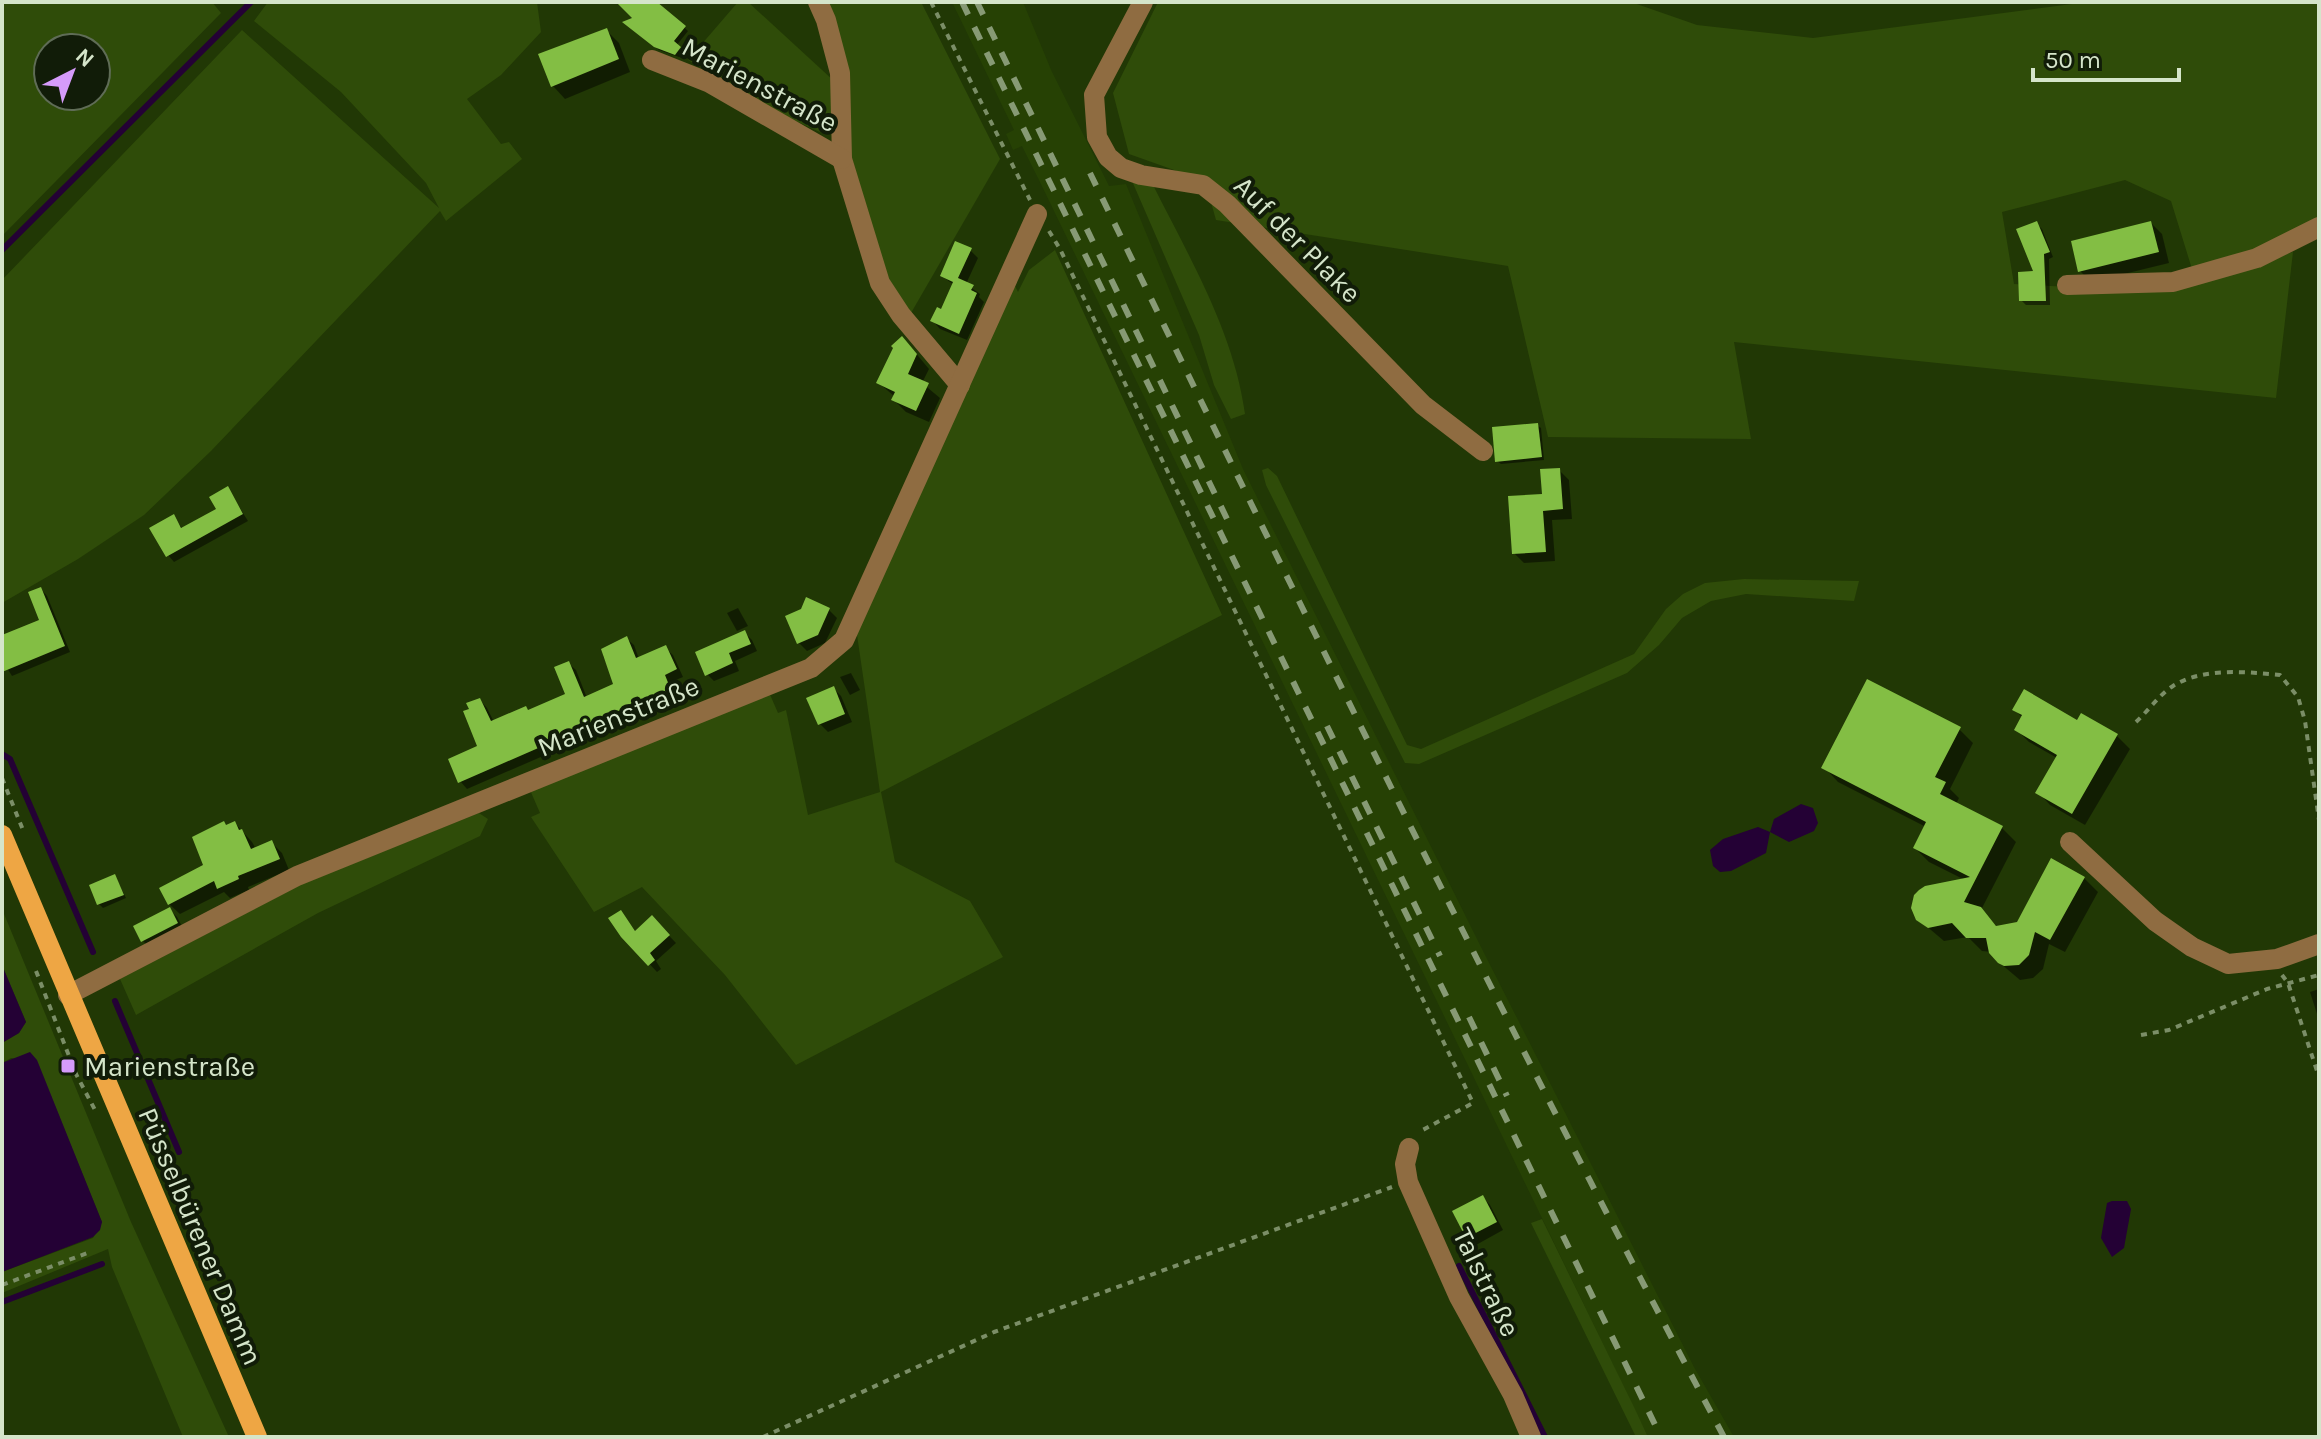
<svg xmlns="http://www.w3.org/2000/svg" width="2321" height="1439" viewBox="0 0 2321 1439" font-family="Karla,sans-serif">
<rect width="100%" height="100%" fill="#213805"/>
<path fill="#264104" d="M952,2H1023L1052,72L1109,186L1126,184L1243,469L1481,947L1694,1367L1734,1437H1648L1038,178L1022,146L1013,150L1006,134L1014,130Z"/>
<g fill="#2f4c09" fill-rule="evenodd">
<path d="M2,2H212L221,13L2,236ZM48,48H96V96H48Z"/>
<path d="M268,2H537L541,32L501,75L467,99L501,144L509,142L522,159L446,221L440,211L211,451L144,515L78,559L2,603V280L242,30L439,208L426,183L341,92L254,21Z"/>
<path d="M738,2H748L834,81L830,128L822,133L787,117L688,60Z"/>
<path d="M825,2H921L1000,159L911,313L904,308L878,258L846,135Z"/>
<path d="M1158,2H1631L1697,25L1813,38L2087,2H2319V218L2255,252L2192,269L2171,201L2125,180L2002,212L2014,284L2164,292L2293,252L2276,398L1734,342L1751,439L1548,437L1508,266L1216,220L1205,181L1129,154L1113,93Z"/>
<path d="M1132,181L1152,183C1189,257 1234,332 1245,414L1231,419L1214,385L1199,335Z"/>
<path d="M1055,250L1222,615L881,792L895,862L970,901L1003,957L796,1065L725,975L642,887L594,912L531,817L540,813L530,790L768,690L778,713L786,710L808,815L880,792L856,628L1013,282L1018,292L1029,270Z"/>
<path d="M1268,468L1277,476L1407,745L1421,749L1634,654L1666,609L1683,594L1705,583L1744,579L1859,581L1854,601L1746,594L1711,601L1682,618L1659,645L1627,673L1419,764L1405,763L1266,485L1262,470Z"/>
<path d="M479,813L488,819L480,836L318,913L136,1015L120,979L302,884Z"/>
<path d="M2,909L131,1222L229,1437H183L112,1267L108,1249L2,1293V1272L93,1238L102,1222L36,1060L11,1058L2,1063V1043L19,1033L26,1022L2,965Z"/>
<path d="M1542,1219L1635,1409L1648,1437H1636L1531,1223Z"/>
</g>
<g fill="#240135">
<path d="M1801,804L1813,808L1818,823L1814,831L1789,842L1770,832L1766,853L1731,871L1720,872L1713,866L1710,850L1723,839L1758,827L1770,832L1774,819Z"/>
<path d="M2,965L26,1022L19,1033L2,1043Z"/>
<path d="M30,1052L37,1060L102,1222L100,1230L93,1237L2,1272V1063Z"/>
<path d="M2112,1201H2127L2131,1209L2124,1248L2112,1257L2101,1238L2107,1203Z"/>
</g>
<g fill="#0007">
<path d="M620,2H656L688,31L676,46L683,52L679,57L659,50L628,25L636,19Z"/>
<path d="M606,30L619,43L630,72L565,99L553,86Z"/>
<path d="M2151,223L2162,234L2169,263L2091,282L2080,271Z"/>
<path d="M2037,224L2042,229L2053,257L2049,259L2050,305H2026L2021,300L2036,273Z"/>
<path d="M970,250L978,258L966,284L980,294L979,297L984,302L967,340L940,329L933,321L942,312L954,285L942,276Z"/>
<path d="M914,351L929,369L922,383L940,398L929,422L906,412L893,399L895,397L879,383Z"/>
<path d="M1537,425L1541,428L1544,460L1501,464L1497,461Z"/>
<path d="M1559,470L1569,480L1572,519L1552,520L1555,561L1524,563L1514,553Z"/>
<path d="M228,489L248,521L174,562L168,555L173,517L183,529L219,510Z"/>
<path d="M41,589L47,596L70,652L12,676L2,660V637L41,621Z"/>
<path d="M738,608L748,626L737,631L727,613Z"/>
<path d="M829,610L837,618L825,643L807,651L799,643Z"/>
<path d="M745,633L752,640L757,651L735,661L739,671L714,681L707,674Z"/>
<path d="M626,638L634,645L639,659L665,648L673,655L683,677L671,682L677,698L467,789L460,781L479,747L480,700L487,708L494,722L526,708L529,711L568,695V663L576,670L587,698L616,685L603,656Z"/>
<path d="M851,673L860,690L850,695L840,677Z"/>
<path d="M833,688L841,696L852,722L828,732L820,724Z"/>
<path d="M2014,709L2078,722L2082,716L2117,736L2130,749L2085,825L2050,805L2038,792L2057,758L2029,742L2016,729L2023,718Z"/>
<path d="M1959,729L1973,743L1950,789L1959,798L1956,804L2002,828L2016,842L1981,910L1998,928L2018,924L2084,878L2098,892L2065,952L2049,944L2043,969L2033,978L2020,980L1994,958L1992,952L1982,951L1968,937L1944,941L1918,919L1965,880L1929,862L1915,848L1926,827L1838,782L1824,767Z"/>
<path d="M235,823L252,842L256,849L272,843L282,853L289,870L248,887L249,890L230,898L224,892L180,914L169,904L206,866L227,826Z"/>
<path d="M115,876L126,898L103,908L99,904Z"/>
<path d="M169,909L177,917L185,932L151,949L143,941L135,926Z"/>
<path d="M621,912L636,932L652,918L676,943L656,961L661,969L657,972L623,936Z"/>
<path d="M2319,989V1020L2310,992Z"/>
<path d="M1482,1197L1490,1205L1503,1230L1476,1245L1468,1237Z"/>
</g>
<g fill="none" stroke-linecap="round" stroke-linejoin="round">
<g stroke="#240135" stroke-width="6">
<path d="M2,250L251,2"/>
<path d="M2,754L10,759L93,952"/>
<path d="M115,1001L179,1152"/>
<path d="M1459,1266L1545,1437"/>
<path d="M2,1302L102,1264"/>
</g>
</g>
<g fill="#83be44">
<path d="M616,2H657L686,26L674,41L681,47L675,55L654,47L622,22L632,18Z"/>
<path d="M607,28L619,59L551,87L538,54Z"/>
<path d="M2037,221L2050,252L2044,254L2046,301H2019L2018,272L2033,271L2016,229Z"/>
<path d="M2151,221L2159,252L2078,272L2071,241Z"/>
<path d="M955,241L972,248L958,278L974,285L971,290L977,293L959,334L930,321L937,307L941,309L953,282L940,276Z"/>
<path d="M902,336L917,354L908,374L929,383L916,411L891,400L895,392L876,383L893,348L891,346Z"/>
<path d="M1538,423L1542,457L1495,462L1492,427Z"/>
<path d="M1560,468L1563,509L1543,511L1546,552L1512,554L1508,496L1542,494L1540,469Z"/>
<path d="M228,486L243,514L166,557L149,528L174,514L181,528L216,509L209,497Z"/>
<path d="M41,587L65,646L2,672V635L39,620L28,592Z"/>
<path d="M806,597L830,608L818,635L797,644L785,616L801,609Z"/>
<path d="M745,630L751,644L729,653L733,663L705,676L695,652Z"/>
<path d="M627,636L636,658L666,645L677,669L665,675L671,690L458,783L448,759L477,746L463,711L469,709L466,703L480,698L491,721L526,706L528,710L565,694L554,667L569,661L584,697L613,684L601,649Z"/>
<path d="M1867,679L1961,727L1935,777L1946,782L1940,794L2003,826L1964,902L1981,907L1996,926L2017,922L2051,858L2085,877L2050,940L2035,932L2029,955L2019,965L2004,966L1998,963L1989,953L1986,938H1966L1952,923L1928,928L1916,920L1911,908L1914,895L1919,890L1925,886L1970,877L1913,848L1926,822L1821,768Z"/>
<path d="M834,686L845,714L818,725L806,698Z"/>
<path d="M2024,689L2077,720L2081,713L2118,734L2072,814L2035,793L2057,755L2014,730L2022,715L2012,710Z"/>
<path d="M224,821L226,825L235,821L239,830L242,829L251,849L272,840L280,859L238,876L239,879L217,889L214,881L168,905L159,888L203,865L192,837Z"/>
<path d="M115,874L124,895L97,905L89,885Z"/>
<path d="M170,907L178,923L141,942L133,926Z"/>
<path d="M621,910L635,931L652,915L670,935L650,953L655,960L648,966L621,937L608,918Z"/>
<path d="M1483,1195L1497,1222L1466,1238L1452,1211Z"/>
</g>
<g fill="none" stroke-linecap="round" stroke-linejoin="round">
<g stroke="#7b8e67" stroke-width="4" stroke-dasharray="6 6" stroke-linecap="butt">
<path d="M931,2L1030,200"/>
<path d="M1049,231L1060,249L1473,1103L1419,1132"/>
<path d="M2136,722C2148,711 2160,694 2173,686C2203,667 2247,672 2280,675L2298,697L2305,721L2319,820"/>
<path d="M2,778L23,830"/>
<path d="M36,971L76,1074L95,1110"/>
<path d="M2282,975L2288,983L2318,1074"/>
<path d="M2141,1035L2169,1030L2267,989L2319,975"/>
<path d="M2,1285L90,1252"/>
<path d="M763,1437L994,1332L1392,1187"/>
</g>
<g stroke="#8f6c41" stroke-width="20">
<path d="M818,2L826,20L840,73L842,159L880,283L901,315L960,385"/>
<path d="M1143,2L1094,95L1097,137L1108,157L1121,168L1141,175L1203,185L1227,204L1423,405L1483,451"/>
<path d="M652,60L710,83L842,159"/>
<path d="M2067,285L2173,282L2257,258L2319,227"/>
<path d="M2070,842L2155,921L2192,947L2228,964L2277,959L2319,944"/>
<path d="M68,995L297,876L811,668L844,640L1037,214"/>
<path d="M1409,1148L1405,1164L1408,1182L1459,1297L1513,1395L1531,1437"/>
</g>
<path stroke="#eea644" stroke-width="20" d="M2,835L257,1437"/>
<g stroke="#879a75" stroke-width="6" stroke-dasharray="14 14" stroke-linecap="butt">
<path d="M962,2L1661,1437"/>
<path d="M977,2L1228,521"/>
<path d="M1090,173C1296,597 1503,1021 1724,1437"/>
<path d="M1327,726L1440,956"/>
<path d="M1469,1017L1507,1096"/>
</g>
</g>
<rect fill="#d59bfa" stroke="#111c08" stroke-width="3" x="60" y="1058" width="16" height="16" rx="4"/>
<g text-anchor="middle" stroke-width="8" stroke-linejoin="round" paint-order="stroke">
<g font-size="28" fill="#d5e5ca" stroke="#111c08">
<text transform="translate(760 84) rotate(28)" y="10">Marienstraße</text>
<text transform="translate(1298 239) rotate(45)" y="10">Auf der Plake</text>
<text transform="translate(618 716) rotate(-22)" y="10">Marienstraße</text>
<text transform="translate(201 1236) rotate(67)" y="10">Püsselbürener Damm</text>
<text transform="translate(1487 1282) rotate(64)" y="10">Talstraße</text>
</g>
<g font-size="28" fill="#d5e5ca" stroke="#111c08" text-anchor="start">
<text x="84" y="1076">Marienstraße</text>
</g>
</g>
<rect width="2321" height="1439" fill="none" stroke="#d5e5ca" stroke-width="8"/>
<g transform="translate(72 72) rotate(42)"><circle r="38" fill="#111c08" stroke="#5f6c56" stroke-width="2"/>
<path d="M0-6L14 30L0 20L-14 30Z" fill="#d59bfa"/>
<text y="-12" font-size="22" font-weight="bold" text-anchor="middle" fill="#d5e5ca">N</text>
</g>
<path d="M2033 68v12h146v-12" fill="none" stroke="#d5e5ca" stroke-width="4"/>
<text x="2045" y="68" font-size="24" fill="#d5e5ca" stroke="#111c08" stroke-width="6" paint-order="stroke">50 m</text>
</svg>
